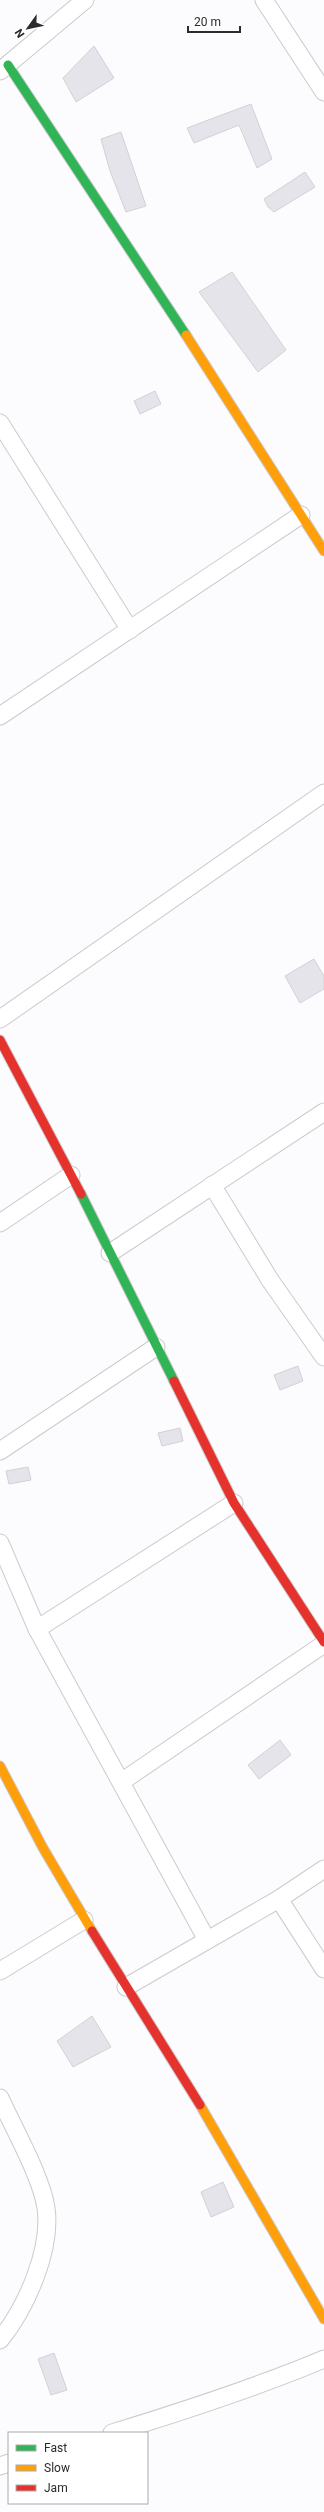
<svg xmlns="http://www.w3.org/2000/svg" width="324" height="2512" viewBox="0 0 324 2512" font-family="Roboto,sans-serif">
<rect width="100%" height="100%" fill="#fcfcfe"/>
<g fill="#e4e4ea" stroke="#d2d2d5">
<path d="M94,46L114,78L76,102L63,78Z"/>
<path d="M251,104L272,159L257,168L239,125L194,143L187,128Z"/>
<path d="M121,132L146,206L126,212L110,171L101,139Z"/>
<path d="M305,172L315,187L274,212L268,207L264,199Z"/>
<path d="M232,272L286,350L258,372L199,292Z"/>
<path d="M155,391L161,404L140,414L134,401Z"/>
<path d="M314,959L324,976V989L300,1003L285,976Z"/>
<path d="M298,1366L303,1381L280,1390L274,1375Z"/>
<path d="M180,1428L183,1441L162,1446L158,1433Z"/>
<path d="M28,1467L31,1480L9,1484L6,1471Z"/>
<path d="M280,1740L291,1755L259,1779L248,1765Z"/>
<path d="M92,2016L111,2047L73,2067L57,2041Z"/>
<path d="M223,2182L234,2207L211,2217L201,2192Z"/>
<path d="M54,2353L67,2390L51,2395L38,2359Z"/>
</g>
<g fill="none" stroke-linecap="round" stroke-linejoin="round">
<g stroke="#cbcbce" stroke-width="19">
<g id="street">
<path d="M264,0L324,92"/>
<path d="M0,71L85,0"/>
<path d="M0,423L130,630"/>
<path d="M0,716L301,515"/>
<path d="M0,1019L324,793"/>
<path d="M212,1185L270,1280L324,1357"/>
<path d="M0,1223L71,1175"/>
<path d="M110,1253L324,1112"/>
<path d="M0,1451L156,1347"/>
<path d="M0,1543L37,1629L207,1940"/>
<path d="M37,1629L234,1503"/>
<path d="M121,1782L324,1644"/>
<path d="M279,1899L324,1969"/>
<path d="M0,1971L84,1920"/>
<path d="M126,1987L279,1899L324,1869"/>
<path d="M0,2098C13,2127 42,2178 46,2208C52,2250 26,2308 0,2340"/>
<path d="M112,2433C184,2411 255,2388 324,2359"/>
<path d="M0,2466L9,2463"/>
</g>
</g>
<g stroke="#cbcbce" stroke-width="11">
<g id="fast">
<path d="M8,65L186,335"/>
<path d="M81,1194L174,1381"/>
</g>
</g>
<g stroke="#cbcbce" stroke-width="11">
<g id="slow">
<path d="M186,335L324,551"/>
<path d="M0,1766L43,1848L92,1931"/>
<path d="M200,2105L324,2319"/>
</g>
</g>
<g stroke="#cbcbce" stroke-width="11">
<g id="jam">
<path d="M0,1040L81,1194"/>
<path d="M174,1381L234,1503L324,1642"/>
<path d="M92,1931L200,2105"/>
</g>
</g>
<use href="#street" stroke="#fff" stroke-width="17"/>
<use href="#fast" stroke="#30b455" stroke-width="9"/>
<use href="#slow" stroke="#ff9f0a" stroke-width="9"/>
<use href="#jam" stroke="#e5322d" stroke-width="9"/>
</g>
<rect x="8" y="2432" width="140" height="72" fill="#ffffff" stroke="#aaaaab"/>
<rect x="16" y="2445" width="20" height="6" fill="#30b455" stroke="#aaaaab"/>
<text x="44" y="2452" font-size="12" fill="#2b2a2d">Fast</text>
<rect x="16" y="2465" width="20" height="6" fill="#ff9f0a" stroke="#aaaaab"/>
<text x="44" y="2472" font-size="12" fill="#2b2a2d">Slow</text>
<rect x="16" y="2485" width="20" height="6" fill="#e5322d" stroke="#aaaaab"/>
<text x="44" y="2492" font-size="12" fill="#2b2a2d">Jam</text>
<g transform="translate(28 28) rotate(237)" stroke="#ffffff" stroke-width="3" paint-order="stroke">
<path d="M0-3L7 15L0 10L-7 15Z" fill="#2b2a2d"/>
<text y="-6" font-size="11" font-weight="bold" text-anchor="middle" fill="#2b2a2d">N</text>
</g>
<path d="M188 26v6h52v-6" fill="none" stroke="#2b2a2d" stroke-width="2"/>
<text x="194" y="26" font-size="12" fill="#2b2a2d" stroke="#ffffff" stroke-width="3" paint-order="stroke">20 m</text>
</svg>
